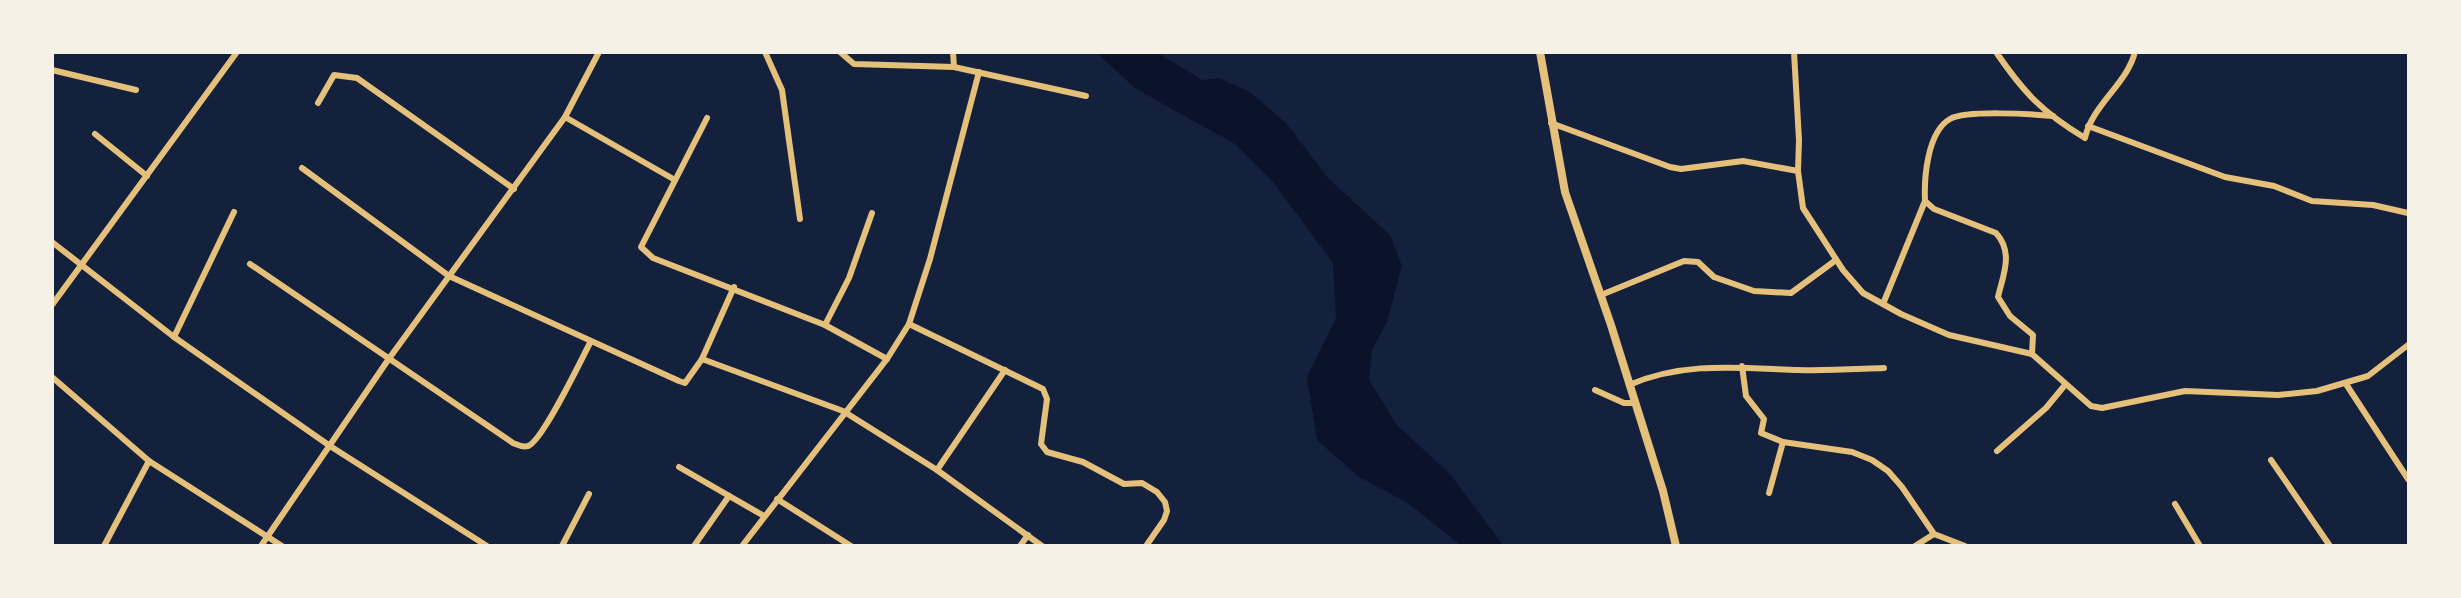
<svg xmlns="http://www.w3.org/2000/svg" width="2461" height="598" viewBox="0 0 2461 598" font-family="Georgia,serif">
<rect width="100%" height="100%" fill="#14213d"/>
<path fill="#0b132b" d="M1097,53H1158L1202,80L1219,78L1250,92L1287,124L1328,178L1390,235L1402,266L1387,322L1372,350L1369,380L1396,424L1450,474L1503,545H1460L1408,503L1359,477L1317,440L1307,377L1336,318L1333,263L1272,181L1235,144L1136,89Z"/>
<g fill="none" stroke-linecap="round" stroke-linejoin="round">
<g stroke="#e5c07b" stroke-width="6">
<path d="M765,52L782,90L800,219"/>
<path d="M840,52L854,64L954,67L1086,96"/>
<path d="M953,52L954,67"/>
<path d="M1794,52L1799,140L1798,171L1803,208L1843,270L1863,293L1901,314L1949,335L2032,354L2091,406L2102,408L2185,391L2278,395L2317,391L2368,376L2408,345"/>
<path d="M1996,52C2024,93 2042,112 2085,138C2092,105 2127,84 2135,52"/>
<path d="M52,70L136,90"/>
<path d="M318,103L334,75L357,78L514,189"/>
<path d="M565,117L675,180"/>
<path d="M707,118L641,247L653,258L825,325L887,359"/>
<path d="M1551,123L1670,167L1681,169L1743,161L1798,171"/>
<path d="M2088,126L2225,177L2274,186L2312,201L2373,205L2408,213"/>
<path d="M95,134L147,176"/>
<path d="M302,168L449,276L679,381L685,383L702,359L843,411L937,470L1042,546"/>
<path d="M52,242L174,337L330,446L487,546"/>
<path d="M250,264L513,443C518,445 523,448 528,446C542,442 581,360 590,343"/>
<path d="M1601,295L1684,261L1698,262L1714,277L1754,291L1791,293L1836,260"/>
<path d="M1883,304L1925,201"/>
<path d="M52,305L237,52"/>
<path d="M909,324L1043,389L1047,399L1041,444L1047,452L1083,462L1124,484L1142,483L1157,492L1165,502L1167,511L1164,520L1146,546"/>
<path d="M825,325L849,278L872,213"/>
<path d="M174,337L234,212"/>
<path d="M2032,354L2033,335L2010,316L1998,297C2003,275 2014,253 1996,233L1934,209L1925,201C1924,179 1927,132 1950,119C1966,110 2032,114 2053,116"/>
<path d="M702,359L734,287"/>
<path d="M1742,366L1746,396L1764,419L1761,433L1783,442L1852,452L1872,460L1888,471L1902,487L1934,534L1965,546"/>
<path d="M52,377L149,461L282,546"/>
<path d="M2346,384L2408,479"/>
<path d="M1629,385C1684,361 1740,368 1798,370C1827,371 1856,369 1884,368"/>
<path d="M1595,390L1624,403H1635"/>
<path d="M1997,451L2046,408L2065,385"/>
<path d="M2271,460L2330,546"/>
<path d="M679,467L764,516"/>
<path d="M937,470L1005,370"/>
<path d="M1769,493L1783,442"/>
<path d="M777,499L851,546"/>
<path d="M2175,504L2200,546"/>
<path d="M104,546L149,461"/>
<path d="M261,546L388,360L565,117L599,52"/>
<path d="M562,546L589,494"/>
<path d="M694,546L729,496"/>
<path d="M742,546L887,359L909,324L930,259L979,72"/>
<path d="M1020,546L1028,535"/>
<path d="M1915,546L1934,534"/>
</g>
<path stroke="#e5c07b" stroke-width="8" d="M1540,52L1565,192L1611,325L1663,491L1676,546"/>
</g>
<rect width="2461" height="598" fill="none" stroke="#f6f1e7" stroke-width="108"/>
</svg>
